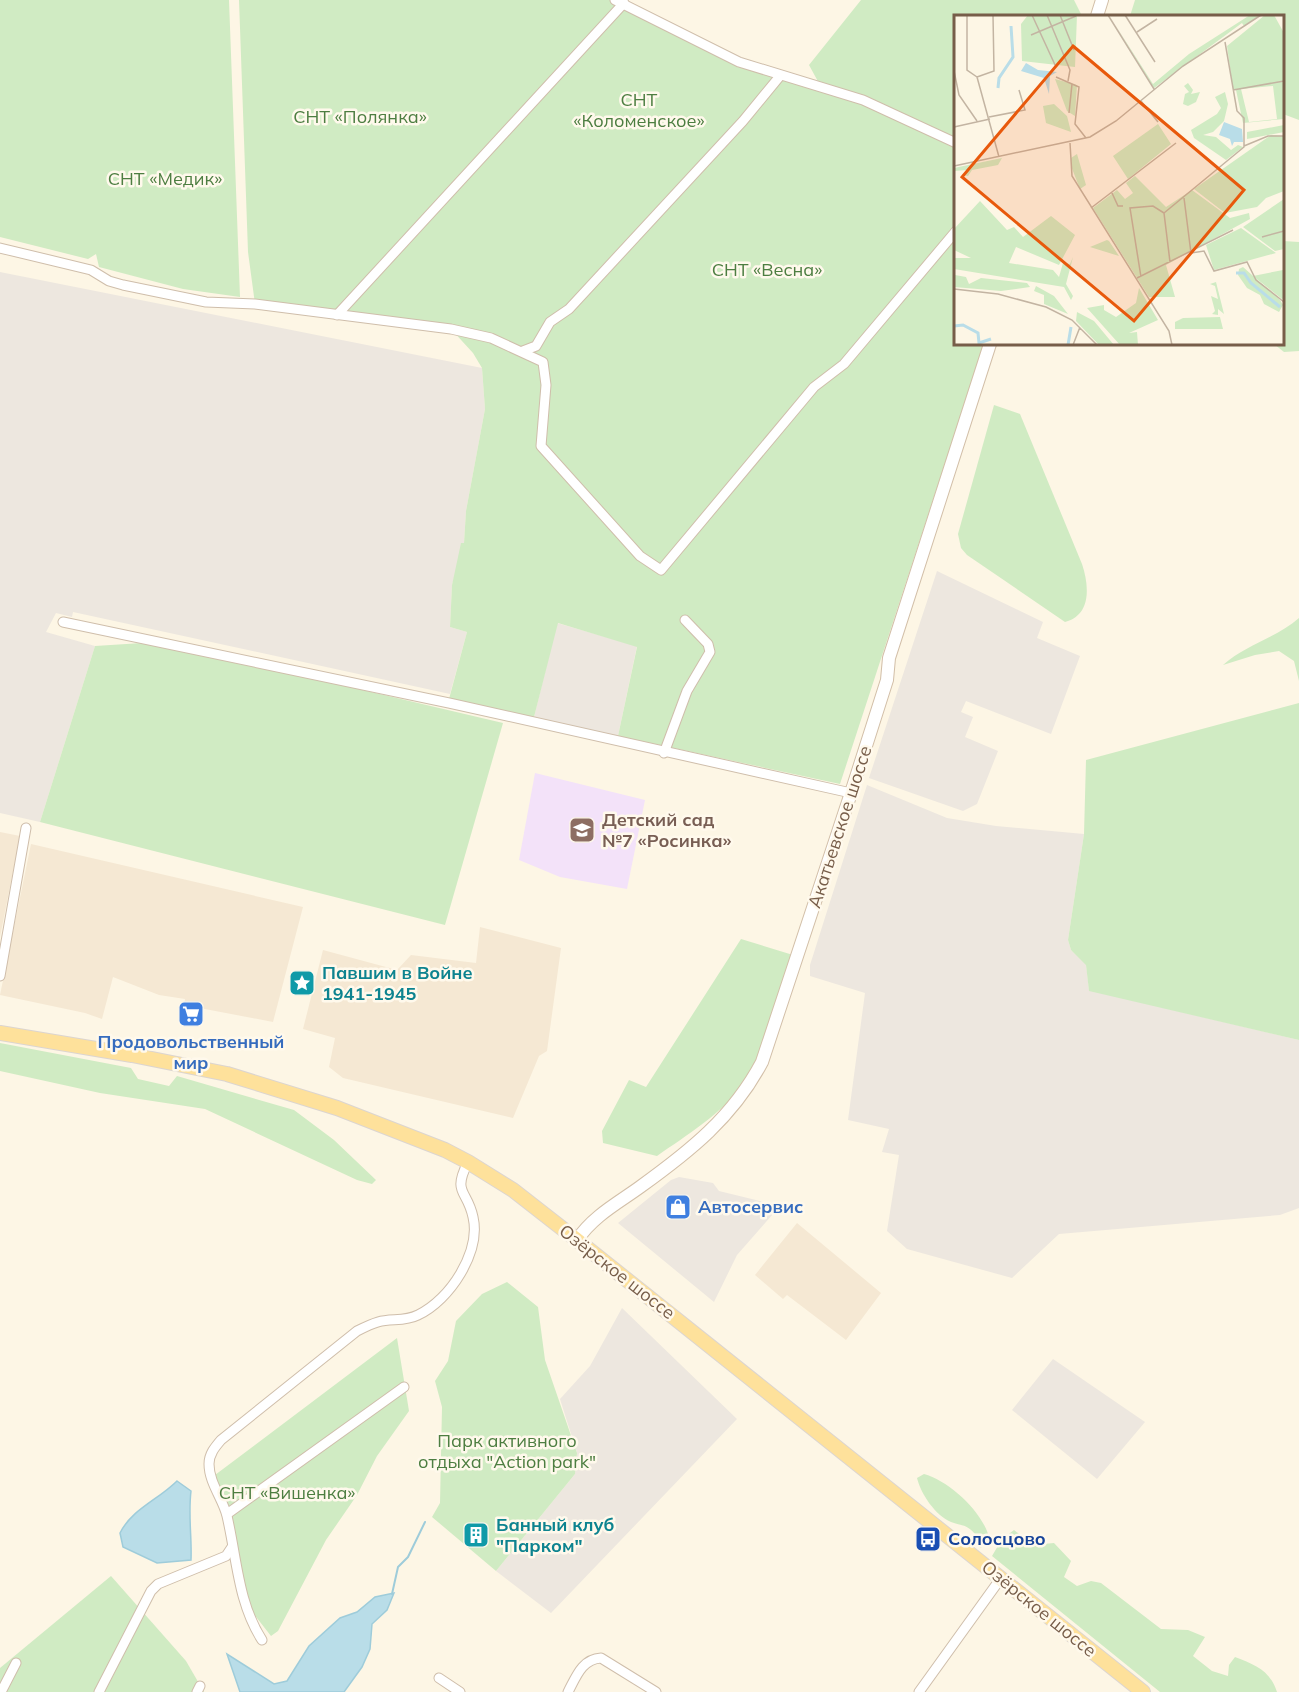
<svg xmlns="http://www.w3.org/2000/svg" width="1299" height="1692" viewBox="0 0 1299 1692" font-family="Mulish,sans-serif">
<rect width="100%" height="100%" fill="#fdf6e5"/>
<g fill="#f5e8d3">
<path d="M0,832L20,836L0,937Z"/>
<path d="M31,844L303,907L273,1022L184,1005L185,999L159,995L113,977L102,1019L85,1013L0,995Z"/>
<path d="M480,927L561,948L547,1051L539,1056L513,1118L343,1078L329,1067L335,1038L303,1029L323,950L397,970L411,955L476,963Z"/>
<path d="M797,1223L881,1293L846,1340L787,1295L783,1299L755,1275Z"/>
</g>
<g fill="#ede7df">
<path d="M0,272L482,368L485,409L466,511L464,543L452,585L450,627L467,632L450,694L73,612L72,617L56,613L46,632L95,646L40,822L0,813Z"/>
<path d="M937,571L1043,622L1037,638L1080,656L1051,734L966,701L961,712L973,717L965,737L998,751L977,804L963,811L869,778Z"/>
<path d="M557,623L637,646L618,736L534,717Z"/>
<path d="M867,785L947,818L996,826L1084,834L1068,940L1071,950L1086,964L1089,990L1299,1040V1208L1280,1215L1059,1234L1012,1278L907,1249L887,1231L899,1155L882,1152L889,1129L848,1120L865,993L810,976V965Z"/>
<path d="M679,1177L713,1183L719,1191L780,1206L737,1255L714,1302L618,1223L671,1180Z"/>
<path d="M622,1308L737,1419L551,1613L496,1571L575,1474L577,1453L560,1399L590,1366Z"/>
<path d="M1053,1359L1145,1422L1097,1479L1012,1410Z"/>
</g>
<path fill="#f3e2f9" d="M535,773L645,800L627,889L560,877L519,860Z"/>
<g fill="#d0ebc3">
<path d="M0,0H229L240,297L183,289L99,267L96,254L88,259L0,237Z"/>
<path d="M239,0H615L739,62L821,87L809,65L861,0H1074L1082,16H956V344H984L840,784L618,736L637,647L558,623L534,717L449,699L467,632L450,627L452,585L461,543H464L466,511L485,409L482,368L473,353L451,329L255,304L248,252Z"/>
<path d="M1135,0H1299V120L1283,114L1282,16H1130Z"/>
<path d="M1283,241L1299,242V351L1284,352L1274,344H1282Z"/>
<path d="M994,405L1020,414L1082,564C1089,585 1092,615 1065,622L967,555L961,548L958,534Z"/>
<path d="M1299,618V681L1294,661L1279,651L1255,655L1223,665C1245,645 1276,638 1299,618Z"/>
<path d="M142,643L282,671L503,723L445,925L40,822L95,646Z"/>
<path d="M1299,703V1040L1089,991L1086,965L1071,950L1068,940L1084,834L1086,760Z"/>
<path d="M741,939L793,955C781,993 767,1053 743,1085C721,1114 687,1135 657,1156L603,1143L602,1131L629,1080L646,1087Z"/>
<path d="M0,1043L131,1068L138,1079L169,1086L177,1076L294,1110L334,1140L376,1180L372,1184L357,1180L205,1109L100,1093L0,1071Z"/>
<path d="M507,1282L538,1307L545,1360L577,1453L575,1474L496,1571L432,1517L440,1503L442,1407L435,1381L448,1361L456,1321L482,1294Z"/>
<path d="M397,1338L409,1411L377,1456L357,1495L326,1540L278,1631L271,1636L249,1608L238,1556L211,1478Z"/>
<path d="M924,1474C949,1481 982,1511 989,1537L981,1548L975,1544V1534C967,1524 961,1526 951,1522C935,1515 921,1494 917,1478Z"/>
<path d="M1014,1530L1033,1545L1054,1543L1071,1561L1064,1577L1077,1586L1091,1581L1101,1583L1161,1629L1188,1630L1205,1637L1193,1656L1212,1671L1228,1676L1229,1665L1235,1657C1255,1665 1270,1670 1277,1692H1160L992,1556L1002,1539Z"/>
<path d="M111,1576L186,1661L204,1692H0V1668Z"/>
</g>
<g fill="#b9dde8" stroke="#9eccda" stroke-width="1.5">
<path d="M177,1481L191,1491C188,1515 192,1537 191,1560L157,1563L123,1547L120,1533C132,1509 158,1500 177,1481Z"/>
<path d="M394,1593L387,1610L372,1624L370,1649L362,1667L344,1692H240L227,1654L274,1684L287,1681L309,1646L340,1618L357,1612L375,1597Z"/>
</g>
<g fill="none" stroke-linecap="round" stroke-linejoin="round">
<path stroke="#9eccda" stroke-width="2" d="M392,1594L398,1567L408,1557L425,1522"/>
<g stroke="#cfbeab" stroke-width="11">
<g id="minor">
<path d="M615,0L739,62L863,100L956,143"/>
<path d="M0,248L91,270L109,281L123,285L206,302L255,304L451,329L491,338L543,362L546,385L541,446L640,556L661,570L814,387L844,364L956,231"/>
<path d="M337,315L624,3"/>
<path d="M523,351L536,346L550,322L569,309L743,121L780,76"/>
<path d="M63,622L449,703L851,793"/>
<path d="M664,753L687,691L710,652L708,644L685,620"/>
<path d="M0,976L26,828"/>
<path d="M227,1514L404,1387"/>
<path d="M262,1640C238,1603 237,1559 227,1516C223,1499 209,1483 209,1464C209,1454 215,1447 221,1440L357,1331C363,1328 371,1324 378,1322C391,1318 404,1322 418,1315C450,1300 481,1252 473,1217C467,1189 452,1194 468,1162"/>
<path d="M439,1678L460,1692"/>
<path d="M1,1692L16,1663"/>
<path d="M99,1692L151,1591L158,1584L226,1556L232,1547"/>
<path d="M197,1692L200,1686"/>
<path d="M568,1692C576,1677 582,1659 601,1658L656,1692"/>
<path d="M919,1692L1001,1578"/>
</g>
</g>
<g stroke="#d2bfa8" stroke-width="14">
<g id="secondary">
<path d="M1097,16L1102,0"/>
<path d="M577,1240C593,1216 618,1203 640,1187C690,1151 733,1117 762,1062L851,793L887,680L889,658L990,344"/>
</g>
</g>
<g stroke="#dcd5d0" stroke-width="16">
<path id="primary" d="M0,1033L132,1055L227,1074L337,1108L445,1150L468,1162L513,1190L577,1240L1143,1692"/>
</g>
<use href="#minor" stroke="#fff" stroke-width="9"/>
<use href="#secondary" stroke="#fff" stroke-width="12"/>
<use href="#primary" stroke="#fee19b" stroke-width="14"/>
</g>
<defs>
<g id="school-square" transform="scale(1.35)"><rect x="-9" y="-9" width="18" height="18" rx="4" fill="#8d6e63" stroke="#fff9ec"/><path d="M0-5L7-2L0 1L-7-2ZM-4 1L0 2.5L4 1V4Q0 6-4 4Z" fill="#fff"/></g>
<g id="sight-square" transform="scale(1.35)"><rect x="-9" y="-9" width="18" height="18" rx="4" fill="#0f9aa8" stroke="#fff9ec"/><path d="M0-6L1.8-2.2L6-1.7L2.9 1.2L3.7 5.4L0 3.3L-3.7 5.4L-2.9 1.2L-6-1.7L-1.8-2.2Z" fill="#fff"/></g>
<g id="supermarket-square" transform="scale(1.35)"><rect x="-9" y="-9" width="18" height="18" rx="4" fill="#3f7fe0" stroke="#fff9ec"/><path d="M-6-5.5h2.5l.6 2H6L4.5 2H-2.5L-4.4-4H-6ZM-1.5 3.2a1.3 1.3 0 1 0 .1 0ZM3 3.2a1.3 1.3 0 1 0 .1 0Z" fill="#fff"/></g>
<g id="shop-square" transform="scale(1.35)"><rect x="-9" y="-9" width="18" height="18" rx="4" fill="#3f7fe0" stroke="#fff9ec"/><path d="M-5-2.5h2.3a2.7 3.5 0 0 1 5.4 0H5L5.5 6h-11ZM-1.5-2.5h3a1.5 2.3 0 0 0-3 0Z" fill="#fff"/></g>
<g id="building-square" transform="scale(1.35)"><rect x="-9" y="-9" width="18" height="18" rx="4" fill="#0f9aa8" stroke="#fff9ec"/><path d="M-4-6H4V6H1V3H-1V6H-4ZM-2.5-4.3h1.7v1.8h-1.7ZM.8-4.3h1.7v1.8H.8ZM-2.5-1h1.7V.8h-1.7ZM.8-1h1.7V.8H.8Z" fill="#fff"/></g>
<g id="bus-square" transform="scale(1.35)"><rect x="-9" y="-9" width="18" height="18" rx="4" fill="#1a4fb4" stroke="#fff9ec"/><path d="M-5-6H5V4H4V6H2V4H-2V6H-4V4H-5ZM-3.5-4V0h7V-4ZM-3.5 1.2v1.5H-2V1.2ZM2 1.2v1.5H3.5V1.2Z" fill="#fff"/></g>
</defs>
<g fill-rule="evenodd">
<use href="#school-square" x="582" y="830"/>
<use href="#sight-square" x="302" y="983"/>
<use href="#supermarket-square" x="191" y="1014"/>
<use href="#shop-square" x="678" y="1207"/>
<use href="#building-square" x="476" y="1535"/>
<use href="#bus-square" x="928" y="1539"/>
</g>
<g text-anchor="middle" stroke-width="5" stroke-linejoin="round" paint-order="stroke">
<g font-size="18" fill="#4d7e41" stroke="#fff9ec">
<text x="639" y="106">СНТ<tspan x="639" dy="21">«Коломенское»</tspan></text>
<text x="360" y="123">СНТ «Полянка»</text>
<text x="165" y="185">СНТ «Медик»</text>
<text x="767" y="276">СНТ «Весна»</text>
<text x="507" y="1447">Парк активного<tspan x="507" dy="21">отдыха "Action park"</tspan></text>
<text x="287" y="1499">СНТ «Вишенка»</text>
</g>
<g font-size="18" font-weight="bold" fill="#785e54" stroke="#fff9ec" text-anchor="start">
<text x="602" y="826">Детский сад<tspan x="602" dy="21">№7 «Росинка»</tspan></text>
</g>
<g font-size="18" fill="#775d49" stroke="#fff9ec">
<text transform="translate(840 827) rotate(-72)" y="6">Акатьевское шоссе</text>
<text transform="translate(617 1272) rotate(38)" y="6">Озёрское шоссе</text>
<text transform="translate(1039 1609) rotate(39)" y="6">Озёрское шоссе</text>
</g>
<g font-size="18" font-weight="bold" fill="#0d838f" stroke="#fff9ec" text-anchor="start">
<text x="322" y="979">Павшим в Войне<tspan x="322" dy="21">1941-1945</tspan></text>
<text x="496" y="1531">Банный клуб<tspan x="496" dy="21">"Парком"</tspan></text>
</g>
<g font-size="18" font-weight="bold" fill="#366cbe" stroke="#fff9ec">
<text x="191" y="1048">Продовольственный<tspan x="191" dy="21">мир</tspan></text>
<text x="698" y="1213" text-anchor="start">Автосервис</text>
</g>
<g font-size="18" font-weight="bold" fill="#164399" stroke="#fff9ec" text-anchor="start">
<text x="948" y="1545">Солосцово</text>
</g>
</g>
<g transform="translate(954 15)">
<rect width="330" height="330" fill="#fdf6e5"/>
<path d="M74,0H123L121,52L68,46L67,9ZM296,0H306L290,11L288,8L200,73L160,8L199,69L235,39ZM311,0H320L330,18V104L289,108L282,75H279L273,31ZM319,71L323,104L295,107L287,74ZM101,64L123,70L121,101L113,96ZM234,68L239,75L237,79L246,77L242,87L234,91L229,89L231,79L235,77L230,71ZM271,77L274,89L270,106L259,117L249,120L262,122L277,135L284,130L289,132L272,145L240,123L237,115L263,99L267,93L261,82ZM100,89L113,101L117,117L92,108L89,91ZM204,109L217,129L174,164L159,141ZM330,110V117L293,124V117ZM317,120L330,121V176L312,183L303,192L271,198L240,174ZM123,139L132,170L126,174L117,151V143ZM48,143L44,150L18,155L14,161L9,160L13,155L0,156V153ZM181,161L212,192L238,175L276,203L295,198L296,204L212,250L221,282H195L139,193L163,175L171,184L179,178L172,168ZM330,184V234L321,236L289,212ZM26,186L53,215L60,212L69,222L97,201L121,220L105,250L62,232L55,248L99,255L105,262L109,248L116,249L119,242L112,269L119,281L117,285L110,272L0,254V243H17L0,235V214ZM287,213L322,238L260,255L252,230ZM153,225L155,226L165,241L136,232ZM330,251V283L328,284L299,261L329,255ZM289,252L326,285L329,290L325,297L310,289L306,280L293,273L284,260L285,254ZM1,260L12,262L15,269L27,263L73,268L76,272L47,276L0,272ZM262,267L270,299L264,294V300L258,299L261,296L257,281L264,284L261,271L256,269ZM82,271L100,281L114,299L90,289V280L80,276ZM185,273L204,305L175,318L183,317L184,330H166L133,293L150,290V295L162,302L182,288ZM123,297L140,306L160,330H145L122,306ZM266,302L269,314H221V307L229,303Z" fill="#d0ebc3" fill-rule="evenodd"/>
<path d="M72,48L84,55L103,57L96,61L95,79L90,63L67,56ZM270,107L288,114L289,127H280L278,131L276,124L265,120Z" fill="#b9dde8"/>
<path fill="none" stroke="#b9dde8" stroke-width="3" d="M44,73L45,63L59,42L57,11M282,258H290L297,268L326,292M0,311L9,310L24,318L25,328L37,324M114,330L117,312"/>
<path fill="none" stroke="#c3b4a2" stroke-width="1.5" d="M13,0V55L23,62M78,0L102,52M93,0L116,55L114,66M106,0L120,35M154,0L200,74M171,0L201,47M183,17L203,4M77,20L122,1M0,56L5,80L23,106M23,62L45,142M23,62L40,56L39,0M102,62L125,72L121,109L132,123M279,75L330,66M187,86L204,107M115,98L118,69M35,102L71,95L65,75M0,112L36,104M116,128L118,161L215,316L218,330M290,131L314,121H330M0,151L136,122L162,106L229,51L307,0M158,178L164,191H169M230,183L237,238M137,193L222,128M210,198L290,132V103L283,96L271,27M210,198L216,247M308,222L330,216M237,238L250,236L260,256L293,247L302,265L330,287M187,262L176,193L199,191L210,198M183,263L279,215M0,274L44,279L92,292L118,305L143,330M119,330L126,312"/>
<path fill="#e8590c" fill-opacity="0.15" stroke="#e8590c" stroke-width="3" d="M119,31L290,175L180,306L8,162Z"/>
<rect width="330" height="330" fill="none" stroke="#775d49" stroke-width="3"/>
</g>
</svg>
